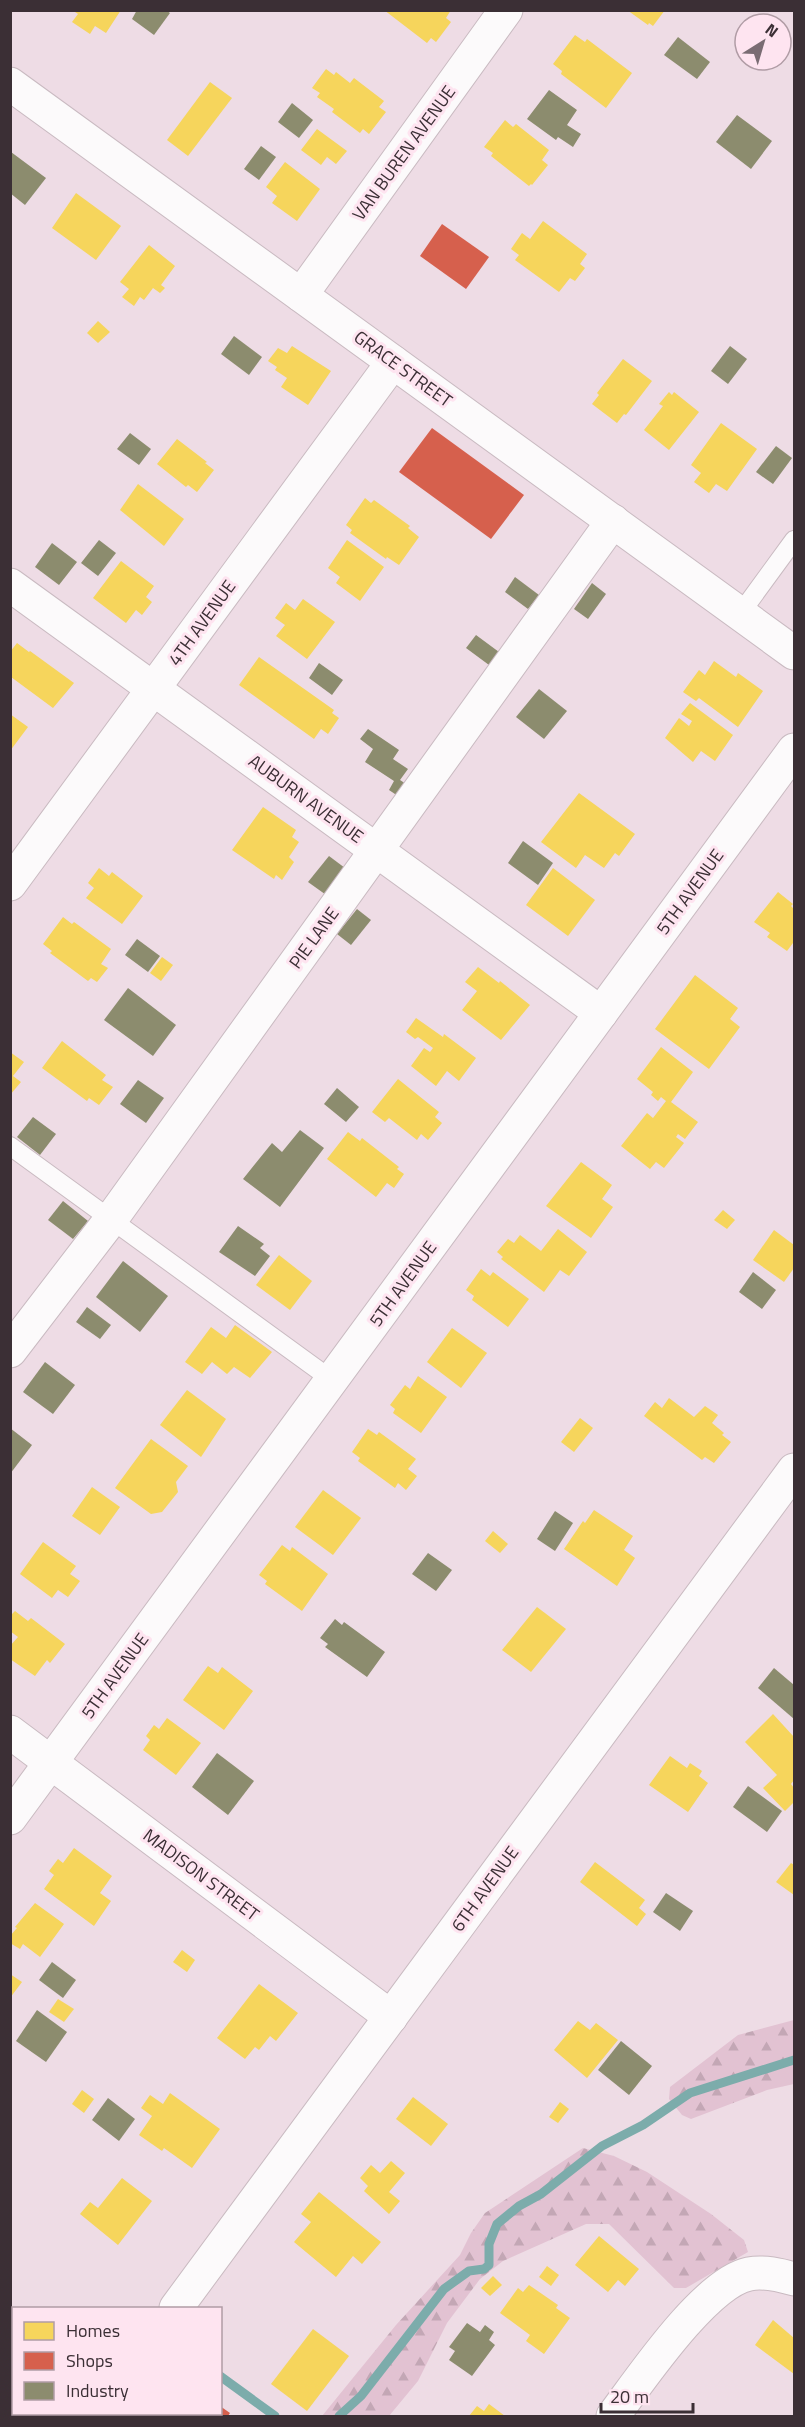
<svg xmlns="http://www.w3.org/2000/svg" width="805" height="2427" viewBox="0 0 805 2427" font-family="'Titillium Web',sans-serif">
<defs>
<pattern id="forest-firs" width="22" height="20" patternUnits="userSpaceOnUse" patternTransform="scale(1.5)"><rect width="22" height="20" fill="#e2c2d2"/><path d="M5 1l3.5 6h-7zM16 11l3.5 6h-7z" fill="#c3a7b5"/></pattern>
</defs>
<rect width="100%" height="100%" fill="#eedce5"/>
<g fill="url(#forest-firs)">
<path d="M794,2020V2084L767,2090L691,2119L682,2115L669,2099L670,2087L738,2035Z"/>
<path d="M583,2148L614,2156L647,2172L711,2214L744,2240L748,2252L686,2288H674L609,2224H586L503,2261L480,2279L447,2323L418,2381L389,2416H322L396,2325L460,2255L471,2233L485,2213Z"/>
</g>
<g fill="#f6d55c">
<path d="M72,10H121L106,33L95,26L90,34L72,22L78,14Z"/>
<path d="M384,10H451L446,18L451,22L436,42L431,38L427,43Z"/>
<path d="M627,10H665L653,26L649,23L648,25Z"/>
<path d="M575,35L585,42L587,39L632,73L606,108L561,74L562,71L553,64Z"/>
<path d="M326,69L334,75L336,72L350,83L354,78L384,101L379,107L386,112L369,134L363,129L360,133L332,112L334,109L317,97L320,93L312,88Z"/>
<path d="M210,82L232,98L188,156L167,140Z"/>
<path d="M505,120L513,127L516,124L549,150L542,160L548,165L532,185L531,184L529,186L491,156L493,153L484,147Z"/>
<path d="M317,129L347,151L336,164L327,157L321,165L301,150Z"/>
<path d="M285,162L320,189L297,221L272,203L277,196L266,187Z"/>
<path d="M76,193L121,226L96,260L52,228Z"/>
<path d="M543,221L587,254L580,264L585,268L575,281L570,278L559,292L515,260L519,255L511,249L522,233L530,239Z"/>
<path d="M149,245L175,266L161,285L165,288L160,293L153,288L144,300L140,297L134,306L122,297L129,289L120,282Z"/>
<path d="M98,321L110,332L98,343L87,333Z"/>
<path d="M292,346L331,371L308,405L281,387L287,378L275,370L277,367L268,361L278,348L287,353Z"/>
<path d="M623,359L652,381L626,415L624,414L617,423L592,404L599,395L597,393Z"/>
<path d="M669,392L672,395L674,392L699,412L669,450L644,430L663,406L659,404Z"/>
<path d="M721,423L757,449L727,491L716,484L709,493L694,482L701,473L691,465Z"/>
<path d="M177,439L207,462L205,463L214,470L197,492L188,485L186,487L157,464Z"/>
<path d="M138,484L184,519L164,546L120,510Z"/>
<path d="M365,498L371,503L374,500L410,526L408,528L419,537L399,565L387,557L386,559L350,533L352,530L346,525Z"/>
<path d="M347,540L384,567L360,601L336,583L340,577L328,568Z"/>
<path d="M121,561L154,586L146,597L152,602L142,615L136,610L126,623L93,598Z"/>
<path d="M303,599L335,622L307,659L276,636L285,625L275,618L286,603L295,610Z"/>
<path d="M17,643L29,652L30,651L74,683L53,708L11,677L10,652Z"/>
<path d="M259,657L334,710L332,713L339,718L328,734L321,729L314,739L239,685Z"/>
<path d="M714,661L736,677L738,673L763,691L738,727L699,698L696,701L683,692L699,670L705,675Z"/>
<path d="M690,703L733,735L715,761L701,751L693,762L665,738L679,718L689,726L692,721L681,714Z"/>
<path d="M10,714L28,727L10,751Z"/>
<path d="M579,793L635,834L619,856L615,853L604,868L585,855L576,868L541,842Z"/>
<path d="M263,807L296,830L292,837L299,842L289,857L294,862L282,880L276,875L274,879L232,850Z"/>
<path d="M99,868L109,876L112,872L143,896L122,924L86,898L94,888L88,883Z"/>
<path d="M553,868L595,900L568,936L526,905Z"/>
<path d="M778,892L793,904L791,906L794,909V944L793,943L787,951L767,937L770,933L754,922Z"/>
<path d="M63,917L72,924L74,922L111,949L101,964L108,968L97,982L91,978L88,981L50,953L52,951L43,944Z"/>
<path d="M162,957L173,965L161,981L150,973Z"/>
<path d="M478,967L499,983L500,981L530,1005L501,1040L462,1010L477,991L465,982Z"/>
<path d="M695,975L738,1008L730,1019L740,1027L709,1069L655,1029Z"/>
<path d="M416,1018L443,1037L444,1034L476,1058L459,1081L447,1071L436,1086L411,1066L424,1048L430,1052L433,1048L418,1037L415,1039L406,1032Z"/>
<path d="M62,1041L106,1075L102,1080L113,1087L99,1105L89,1098L87,1101L42,1068Z"/>
<path d="M661,1047L693,1072L671,1102L698,1122L685,1139L678,1134L676,1137L684,1143L664,1168L656,1162L650,1169L621,1146L647,1113L653,1118L666,1101L661,1097L658,1101L651,1095L653,1092L637,1079Z"/>
<path d="M10,1052L24,1062L13,1076L21,1082L10,1095Z"/>
<path d="M398,1079L439,1112L435,1117L442,1123L428,1140L421,1134L417,1140L389,1118L385,1122L372,1112Z"/>
<path d="M348,1132L360,1141L362,1138L399,1167L397,1169L404,1174L394,1188L387,1183L376,1197L327,1159Z"/>
<path d="M581,1162L612,1185L602,1199L613,1207L591,1238L546,1206Z"/>
<path d="M723,1210L735,1220L727,1229L714,1220Z"/>
<path d="M558,1229L587,1252L569,1276L560,1270L544,1292L501,1259L503,1257L497,1252L508,1239L514,1243L520,1235L541,1251Z"/>
<path d="M774,1230L794,1245V1268L784,1282L753,1260Z"/>
<path d="M279,1255L312,1281L290,1310L256,1285Z"/>
<path d="M481,1269L490,1276L493,1272L529,1299L508,1327L472,1300L474,1296L466,1290Z"/>
<path d="M235,1325L272,1352L250,1378L234,1367L227,1374L212,1362L202,1374L185,1362L211,1327L226,1338Z"/>
<path d="M452,1328L487,1353L461,1388L427,1362Z"/>
<path d="M418,1376L447,1397L421,1433L393,1413L395,1409L390,1405L405,1385L410,1389Z"/>
<path d="M187,1390L226,1419L201,1457L160,1425Z"/>
<path d="M669,1398L694,1417L705,1406L718,1415L712,1423L724,1433L722,1435L731,1442L714,1463L705,1457L702,1460L644,1416L655,1402L662,1408Z"/>
<path d="M580,1418L593,1428L574,1452L561,1442Z"/>
<path d="M368,1429L377,1435L379,1432L416,1459L408,1469L417,1476L406,1490L398,1483L395,1488L358,1461L360,1458L352,1452Z"/>
<path d="M151,1439L188,1466L176,1482L178,1492L162,1512L151,1514L115,1488Z"/>
<path d="M92,1487L120,1507L100,1535L72,1516Z"/>
<path d="M323,1490L361,1518L333,1555L295,1527Z"/>
<path d="M594,1510L633,1536L624,1550L635,1558L617,1586L564,1549L583,1521L585,1523Z"/>
<path d="M493,1531L508,1544L500,1553L485,1541Z"/>
<path d="M43,1542L76,1566L70,1574L80,1581L68,1597L58,1590L52,1598L20,1574Z"/>
<path d="M282,1545L290,1551L292,1547L328,1574L302,1611L265,1584L267,1581L259,1575Z"/>
<path d="M537,1607L566,1629L531,1672L502,1650Z"/>
<path d="M15,1611L28,1621L31,1618L65,1644L50,1663L47,1660L35,1676L10,1659V1646L18,1637L10,1631V1616Z"/>
<path d="M208,1666L218,1673L222,1667L253,1691L224,1730L183,1700Z"/>
<path d="M773,1714L794,1737V1780L791,1784L794,1788V1802L785,1811L763,1788L777,1775L745,1742Z"/>
<path d="M167,1718L201,1743L176,1775L143,1750L150,1740L146,1736L154,1725L159,1729Z"/>
<path d="M670,1756L687,1768L690,1763L702,1771L699,1776L708,1783L688,1812L649,1785Z"/>
<path d="M74,1848L112,1876L100,1893L111,1901L94,1926L44,1889L54,1875L49,1871L58,1859L63,1863Z"/>
<path d="M595,1862L645,1900L639,1908L646,1914L637,1926L580,1882Z"/>
<path d="M791,1863L794,1865V1895L776,1882Z"/>
<path d="M35,1903L64,1924L40,1957L23,1944L20,1949L10,1943V1936L17,1928L15,1927Z"/>
<path d="M182,1950L195,1960L187,1972L173,1962Z"/>
<path d="M10,1974L22,1982L10,1998Z"/>
<path d="M259,1984L298,2013L276,2041L270,2036L259,2050L255,2047L245,2059L217,2038Z"/>
<path d="M58,1999L74,2009L64,2022L49,2012Z"/>
<path d="M578,2021L590,2030L596,2023L618,2040L587,2078L554,2050Z"/>
<path d="M82,2090L94,2099L84,2113L72,2104Z"/>
<path d="M170,2093L220,2129L192,2168L164,2148L162,2151L139,2135L152,2116L141,2108L150,2095L163,2104Z"/>
<path d="M413,2097L448,2124L431,2146L396,2119Z"/>
<path d="M560,2102L569,2109L558,2123L549,2117Z"/>
<path d="M391,2161L405,2173L389,2192L400,2201L389,2214L364,2191L368,2186L360,2178L371,2165L380,2173Z"/>
<path d="M122,2178L152,2201L118,2245L80,2214L90,2202L98,2208Z"/>
<path d="M319,2192L381,2242L362,2264L353,2256L336,2277L294,2242L311,2222L301,2214Z"/>
<path d="M599,2236L639,2269L625,2286L618,2280L608,2292L575,2265Z"/>
<path d="M547,2266L559,2275L551,2286L539,2277Z"/>
<path d="M493,2276L502,2285L490,2296L481,2288Z"/>
<path d="M529,2285L558,2305L556,2308L570,2318L544,2354L526,2341L530,2335L500,2313L518,2288L523,2292Z"/>
<path d="M773,2320L794,2338V2374L755,2345Z"/>
<path d="M313,2329L349,2356L307,2411L271,2384Z"/>
<path d="M489,2404L505,2416H469L477,2406L484,2411Z"/>
</g>
<g fill="#d6604d">
<path d="M442,224L489,257L466,289L420,256Z"/>
<path d="M432,428L524,495L491,539L399,472Z"/>
<path d="M220,2406L230,2413L228,2416H177L179,2414H220Z"/>
</g>
<g fill="#8c8c6e">
<path d="M137,10H166L170,13L154,35L132,19Z"/>
<path d="M678,37L710,62L697,79L664,55Z"/>
<path d="M549,90L577,110L567,125L581,134L573,147L558,137L556,140L527,119Z"/>
<path d="M292,103L313,120L299,138L278,122Z"/>
<path d="M737,115L772,141L751,169L716,142Z"/>
<path d="M261,146L276,157L259,180L244,169Z"/>
<path d="M11,152L46,178L25,205L10,193Z"/>
<path d="M234,336L262,357L249,375L221,354Z"/>
<path d="M730,346L747,359L728,384L711,371Z"/>
<path d="M130,433L151,449L139,465L117,449Z"/>
<path d="M776,446L792,458L773,484L756,472Z"/>
<path d="M99,540L116,553L98,576L81,563Z"/>
<path d="M52,543L77,562L59,585L35,567Z"/>
<path d="M515,577L539,595L528,609L505,592Z"/>
<path d="M592,583L606,594L588,619L574,609Z"/>
<path d="M476,635L499,652L489,665L466,648Z"/>
<path d="M319,663L343,680L332,695L309,678Z"/>
<path d="M539,689L567,711L544,739L516,717Z"/>
<path d="M368,729L399,750L393,759L408,769L400,780L406,784L398,796L389,790L394,781L365,762L373,749L360,739Z"/>
<path d="M523,841L553,863L538,885L508,863Z"/>
<path d="M329,856L349,871L329,897L308,882Z"/>
<path d="M357,909L371,920L351,945L337,934Z"/>
<path d="M137,939L160,956L148,972L125,955Z"/>
<path d="M128,988L176,1025L153,1056L104,1020Z"/>
<path d="M138,1080L164,1098L146,1123L120,1104Z"/>
<path d="M337,1088L359,1107L346,1122L324,1104Z"/>
<path d="M33,1117L56,1134L40,1155L17,1137Z"/>
<path d="M300,1130L324,1148L280,1207L243,1179L272,1143L282,1152Z"/>
<path d="M63,1201L88,1221L73,1239L48,1220Z"/>
<path d="M238,1226L264,1244L260,1248L270,1256L255,1276L219,1252Z"/>
<path d="M123,1261L168,1296L140,1332L96,1297Z"/>
<path d="M753,1272L776,1290L762,1309L739,1292Z"/>
<path d="M87,1307L111,1325L100,1339L76,1322Z"/>
<path d="M45,1362L75,1385L53,1414L23,1392Z"/>
<path d="M10,1428L32,1445L10,1474Z"/>
<path d="M555,1511L573,1523L555,1551L537,1539Z"/>
<path d="M428,1553L452,1570L436,1591L412,1574Z"/>
<path d="M335,1619L342,1625L344,1622L385,1652L367,1677L325,1647L328,1644L320,1638Z"/>
<path d="M774,1668L794,1685V1719L758,1688Z"/>
<path d="M217,1753L254,1781L228,1815L192,1787Z"/>
<path d="M748,1786L782,1811L767,1832L733,1807Z"/>
<path d="M666,1893L693,1911L680,1931L653,1912Z"/>
<path d="M52,1962L76,1980L63,1998L39,1980Z"/>
<path d="M37,2010L67,2032L46,2062L16,2041Z"/>
<path d="M621,2041L652,2066L629,2095L598,2070Z"/>
<path d="M108,2098L135,2119L119,2141L92,2120Z"/>
<path d="M467,2323L480,2332L485,2325L494,2332L489,2340L495,2345L472,2376L449,2360L455,2351L449,2347Z"/>
</g>
<g fill="none" stroke-linecap="round" stroke-linejoin="round">
<g stroke="#7cacab" stroke-width="9">
<path d="M220,2376L275,2416"/>
<path d="M339,2416L361,2396L444,2289L469,2271L484,2269L489,2265V2244L497,2224L519,2206L541,2194L602,2146L643,2125L690,2093L794,2060"/>
</g>
<g stroke="#c9bac1" stroke-width="20">
<g id="service">
<path d="M740,614L794,540"/>
<path d="M10,1146L332,1380"/>
</g>
</g>
<g stroke="#c9bac1" stroke-width="35">
<g id="minor">
<path d="M301,295L506,10"/>
<path d="M10,585L601,1013"/>
<path d="M10,884L393,362"/>
<path d="M10,1351L112,1218L613,521"/>
<path d="M10,1732L391,2017"/>
<path d="M176,2308L794,1470"/>
<path d="M96,2416L99,2414"/>
<path d="M613,2416C640,2380 705,2283 749,2274C764,2271 780,2275 794,2279"/>
</g>
</g>
<g stroke="#c9bac1" stroke-width="35">
<g id="tertiary">
<path d="M10,84L794,653"/>
<path d="M10,1818L794,750"/>
</g>
</g>
<use href="#service" stroke="#fcfafb" stroke-width="18"/>
<use href="#minor" stroke="#fcfafb" stroke-width="33"/>
<use href="#tertiary" stroke="#fcfafb" stroke-width="33"/>
</g>
<g text-anchor="middle" stroke-width="6" stroke-linejoin="round" paint-order="stroke">
<g font-size="18" fill="#3b2f35" stroke="#fee4f0">
<text transform="translate(404 153) rotate(-54)" y="6">VAN BUREN AVENUE</text>
<text transform="translate(403 369) rotate(36)" y="6">GRACE STREET</text>
<text transform="translate(202 623) rotate(-54)" y="6">4TH AVENUE</text>
<text transform="translate(306 799) rotate(36)" y="6">AUBURN AVENUE</text>
<text transform="translate(690 892) rotate(-54)" y="6">5TH AVENUE</text>
<text transform="translate(314 938) rotate(-54)" y="6">PIE LANE</text>
<text transform="translate(403 1284) rotate(-54)" y="6">5TH AVENUE</text>
<text transform="translate(115 1676) rotate(-54)" y="6">5TH AVENUE</text>
<text transform="translate(201 1875) rotate(37)" y="6">MADISON STREET</text>
<text transform="translate(485 1889) rotate(-54)" y="6">6TH AVENUE</text>
</g>
</g>
<rect width="805" height="2427" fill="none" stroke="#3b2f35" stroke-width="24"/>
<rect x="12" y="2307" width="210" height="108" fill="#fee4f0" stroke="#b09ca5" stroke-width="1.5"/>
<rect x="24" y="2322" width="30" height="18" fill="#f6d55c" stroke="#b09ca5" stroke-width="1.5"/>
<text x="66" y="2337" font-size="18" fill="#3b2f35">Homes</text>
<rect x="24" y="2352" width="30" height="18" fill="#d6604d" stroke="#b09ca5" stroke-width="1.5"/>
<text x="66" y="2367" font-size="18" fill="#3b2f35">Shops</text>
<rect x="24" y="2382" width="30" height="18" fill="#8c8c6e" stroke="#b09ca5" stroke-width="1.5"/>
<text x="66" y="2397" font-size="18" fill="#3b2f35">Industry</text>
<g transform="translate(763 42) rotate(37)"><circle r="28" fill="#fee4f0" stroke="#b09ca5" stroke-width="1.5"/>
<path d="M0-4.5L10 22L0 15L-10 22Z" fill="#7a6c73"/>
<text y="-9" font-size="16" font-weight="bold" text-anchor="middle" fill="#3b2f35">N</text>
</g>
<path d="M601 2403v9h92v-9" fill="none" stroke="#3b2f35" stroke-width="3"/>
<text x="610" y="2403" font-size="18" fill="#3b2f35" stroke="#fee4f0" stroke-width="4.5" paint-order="stroke">20 m</text>
</svg>
